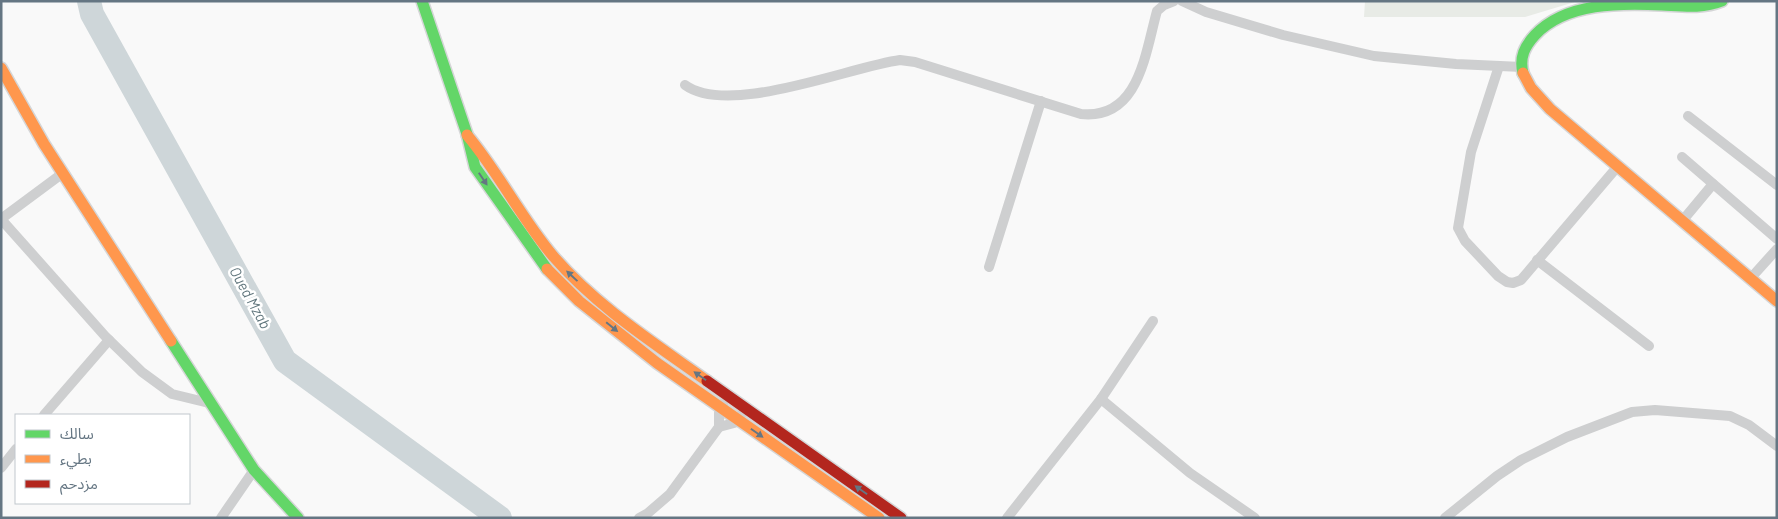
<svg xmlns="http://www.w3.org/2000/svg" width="1778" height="519" viewBox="0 0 1778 519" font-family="Barlow,'Noto Sans Arabic',sans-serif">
<rect width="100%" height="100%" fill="#f9f9f9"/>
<path fill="#e8ebe6" d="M1365,1H1578L1525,17H1364Z"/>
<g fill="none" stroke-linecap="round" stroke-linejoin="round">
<path stroke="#ced6d9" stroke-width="24" d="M89,1L92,14L285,361L500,518"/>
<g stroke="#d5d6d7" stroke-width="14">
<g id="fast">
<path d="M422,1L467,134L475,167L547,269"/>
<path d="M1523,73C1519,57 1525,46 1535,35C1566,2 1621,3 1662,5C1682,6 1702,9 1722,1"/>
<path d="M171,341L254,470L298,518"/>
</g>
</g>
<g stroke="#d5d6d7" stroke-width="14">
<g id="slow">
<path d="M1,68L44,144L171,341"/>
<path d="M1523,73L1531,88L1550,109L1777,301"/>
<path d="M467,135C499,173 521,218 553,256C596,306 654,343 707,381"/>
<path d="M547,269L579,301L657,363L879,518"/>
</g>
</g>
<g stroke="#d5d6d7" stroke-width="14">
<path id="jam" d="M707,381L901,518"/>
</g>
<g stroke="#cecfd0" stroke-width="10">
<path d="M1182,1L1206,12L1283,35L1374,56L1456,64L1522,67"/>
<path d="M1499,66L1471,152L1458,228L1465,241L1498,276L1507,282L1513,283L1521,280L1618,166"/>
<path d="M685,85C729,117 849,67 900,60L915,62L1081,114C1139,120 1145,54 1157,11L1164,5L1174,1"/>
<path d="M1688,116L1777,185"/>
<path d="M1682,157L1777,239"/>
<path d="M1,219L105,336L142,372L172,394L209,403"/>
<path d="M1,219L63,173"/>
<path d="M1683,220L1713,184"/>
<path d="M1537,260L1649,346"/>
<path d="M989,267L1041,101"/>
<path d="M1750,279L1777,249"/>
<path d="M1101,399L1190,473L1255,518"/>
<path d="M44,415L109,340"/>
<path d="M719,427L734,423L741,415"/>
<path d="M1,468L16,449"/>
<path d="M221,518L254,470"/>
<path d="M639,518L648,513L670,494L719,427V413L723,404"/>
<path d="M1007,518L1101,399L1153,321"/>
<path d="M1445,518L1497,476L1521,460L1567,437L1632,412L1655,410L1730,416L1749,425L1777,446"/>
</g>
<use href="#fast" stroke="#63d668" stroke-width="11"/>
<use href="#slow" stroke="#ff974d" stroke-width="11"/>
<use href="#jam" stroke="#b3261e" stroke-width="11"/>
</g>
<defs><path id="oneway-solid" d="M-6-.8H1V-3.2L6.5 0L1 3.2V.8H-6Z" transform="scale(1.25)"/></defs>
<g fill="#657683">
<use href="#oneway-solid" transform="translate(483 179) rotate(56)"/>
<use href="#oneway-solid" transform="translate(572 276) rotate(-137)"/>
<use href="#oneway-solid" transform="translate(612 327) rotate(39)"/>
<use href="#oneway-solid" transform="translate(700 376) rotate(-145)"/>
<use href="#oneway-solid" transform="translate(757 433) rotate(35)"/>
<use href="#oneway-solid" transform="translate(861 490) rotate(-145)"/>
</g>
<g text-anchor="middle" stroke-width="5" stroke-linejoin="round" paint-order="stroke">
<g font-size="15" font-style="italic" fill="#60757c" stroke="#fff">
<text transform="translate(250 298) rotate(61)" y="5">Oued Mzab</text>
</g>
</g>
<rect width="1778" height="519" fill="none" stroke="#657683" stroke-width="5"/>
<rect x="15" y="414" width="175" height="90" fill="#ffffff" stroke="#c1c8cd"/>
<rect x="25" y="430" width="25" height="8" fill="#63d668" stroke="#c1c8cd"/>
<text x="60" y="439" font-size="15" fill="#657683">سالك</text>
<rect x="25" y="455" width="25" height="8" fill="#ff974d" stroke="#c1c8cd"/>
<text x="60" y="464" font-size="15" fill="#657683">بطيء</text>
<rect x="25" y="480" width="25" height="8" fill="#b3261e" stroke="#c1c8cd"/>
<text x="60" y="489" font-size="15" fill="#657683">مزدحم</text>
</svg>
